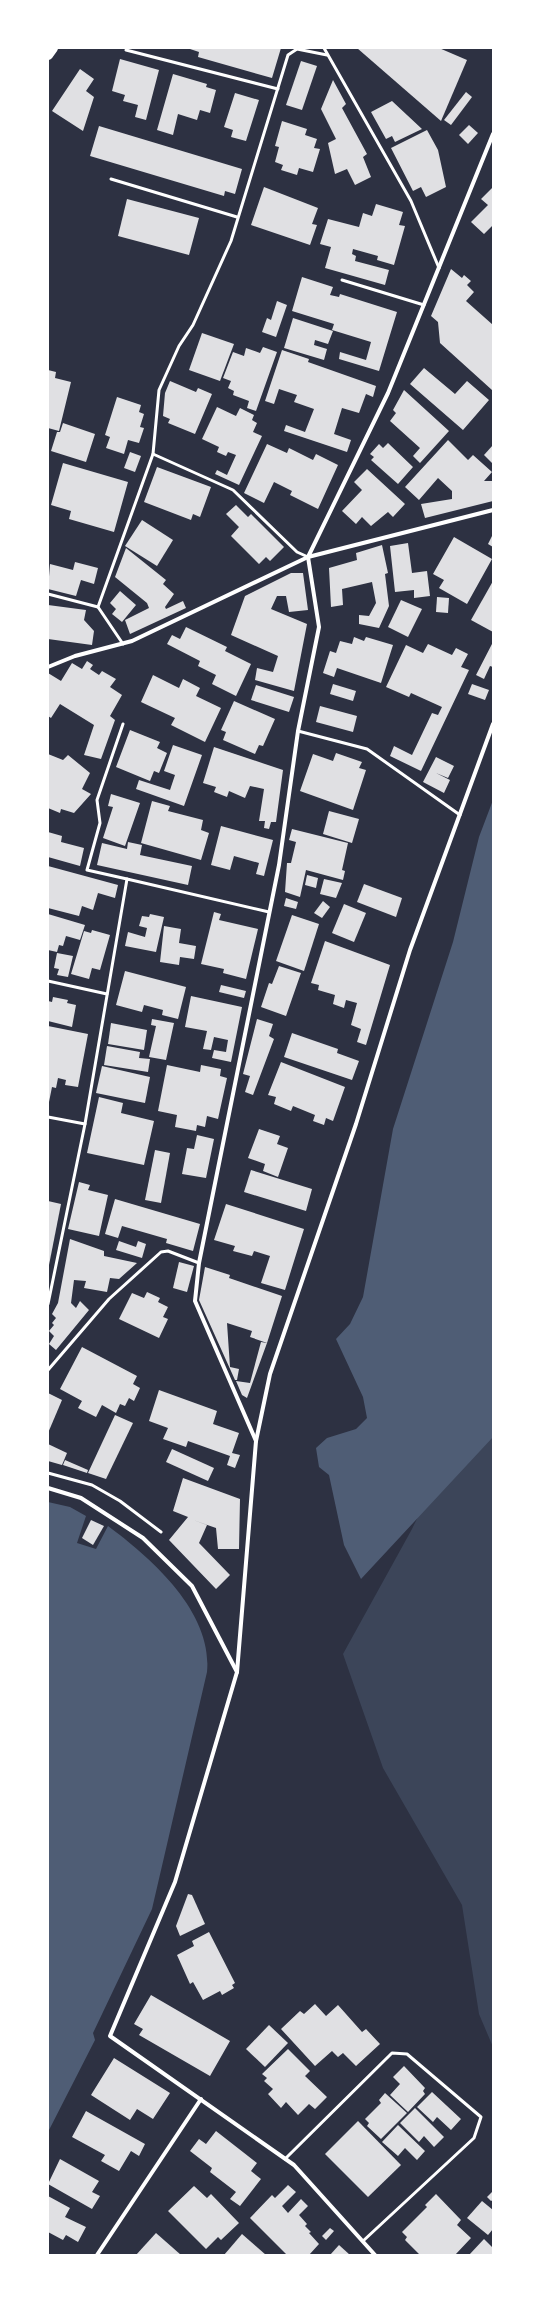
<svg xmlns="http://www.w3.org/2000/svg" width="541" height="2303" viewBox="0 0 541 2303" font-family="'Roboto Condensed',sans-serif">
<rect width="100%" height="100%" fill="#2d3142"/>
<path fill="#3c4559" d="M493,1381V2047L479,2014L462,1905L383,1768L343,1654L412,1529L477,1396Z"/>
<g fill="#4f5d75">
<path d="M493,800V1437L361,1579L344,1545L329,1475L319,1467L316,1448L327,1438L356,1429L367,1418L363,1397L336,1339L350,1324L363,1297L393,1129L453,942L479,837Z"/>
<path d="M48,1502L70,1507L86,1516L77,1543L96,1549L108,1526C151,1558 213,1612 207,1672L152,1909L93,2033L95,2040L48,2132Z"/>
</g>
<g fill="#e0e0e3">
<path d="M187,48H281L272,78L198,57L199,52Z"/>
<path d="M357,48H439L467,60L441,121Z"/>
<path d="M120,59L159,70L146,120L135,117L138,105L123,101L125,95L112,91Z"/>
<path d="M301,61L317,66L302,110L286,105Z"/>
<path d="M80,69L94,79L86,91L94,97L83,131L52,111Z"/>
<path d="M173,74L207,84L206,87L216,90L210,113L200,110L197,120L178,114L173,135L157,130Z"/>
<path d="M333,80L346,104L342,108L367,154L363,157L371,177L355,185L347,169L335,174L328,143L336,139L321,109Z"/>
<path d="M466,92L472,97L451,125L444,120Z"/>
<path d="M235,93L259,100L246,141L231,137L233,130L224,127Z"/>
<path d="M392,101L422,129L395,142L392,136L386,139L371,112Z"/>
<path d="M282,121L307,129L305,135L317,139L314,148L320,149L313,172L299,168L297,175L281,170L283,165L275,162L279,147L275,146Z"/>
<path d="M469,125L478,133L468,144L459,135Z"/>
<path d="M99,126L242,169L235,194L225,191L224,196L90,156Z"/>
<path d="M427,130L438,150L446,187L426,197L421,187L413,191L391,148Z"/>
<path d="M264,187L318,208L312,224L317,225L310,245L251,225Z"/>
<path d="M493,187V225L484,234L471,222L488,205L481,199Z"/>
<path d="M127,199L199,218L189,255L118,236Z"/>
<path d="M376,204L403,212L399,225L405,226L394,265L377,260L378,256L353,249L352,254L356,256L355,261L389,270L385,285L325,268L331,247L320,244L328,219L359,227L363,213L372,216Z"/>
<path d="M451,269L462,278L464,275L471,281L467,285L474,292L466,301L493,325L492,390L440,343L438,322L431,316Z"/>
<path d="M302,277L333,287L330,295L339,297L340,294L397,312L379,371L339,359L340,352L366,360L371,342L332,330L334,324L292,311Z"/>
<path d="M277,301L287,305L276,337L262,332L267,318L271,320Z"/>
<path d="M293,318L333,331L328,344L315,340L314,345L327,349L324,360L284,348Z"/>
<path d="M202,333L234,344L220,381L189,370Z"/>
<path d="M263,347L277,352L256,411L247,408L249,401L233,395L234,391L228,388L231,381L223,378L233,352L244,356L246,348L260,353Z"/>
<path d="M282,350L309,359L308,362L376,386L373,397L366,394L359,413L342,408L334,434L351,440L347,452L284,431L286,425L305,432L314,409L294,402L297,395L279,389L274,404L265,401Z"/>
<path d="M424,368L455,394L467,381L489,400L463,430L410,384Z"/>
<path d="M48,370L56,372L55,378L71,382L59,431L48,428Z"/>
<path d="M170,381L196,392L198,388L212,394L195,434L168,423L170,419L163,416L165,393Z"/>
<path d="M404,390L449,431L420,463L413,456L420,448L390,421L396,413L393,410Z"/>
<path d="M117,397L141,405L139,412L144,414L140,427L144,428L139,443L128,440L124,454L106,448L110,437L105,435Z"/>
<path d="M217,407L236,416L240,408L254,415L252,420L257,423L253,432L262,436L239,485L215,474L217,470L227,475L236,455L228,452L226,456L217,452L219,447L202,439Z"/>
<path d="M63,423L95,434L86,462L51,451L57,432H60Z"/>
<path d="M448,440L468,460L473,455L492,472L484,481H493V501L425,518L421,504L452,499V491L438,478L419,500L405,487Z"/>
<path d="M388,443L413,467L398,484L371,460L374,457L370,454L379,444L383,448Z"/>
<path d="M267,444L287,453L289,448L313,460L316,454L338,465L318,509L290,495L292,491L274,482L264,503L244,493Z"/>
<path d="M493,445V462L492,463L484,455Z"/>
<path d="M130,452L141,456L135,472L124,468Z"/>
<path d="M63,463L128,482L114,532L69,519L71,511L51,505Z"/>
<path d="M157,467L211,487L200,517L193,514L191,520L144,502Z"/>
<path d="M367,469L405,504L393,517L388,512L371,526L362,517L356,524L342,511L362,490L354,482Z"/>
<path d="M236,505L248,517L251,514L284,547L270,561L266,557L259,564L231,536L239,527L226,514Z"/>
<path d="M142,520L173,540L157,566L125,546Z"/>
<path d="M493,534V547L488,544Z"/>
<path d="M454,537L492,559L467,604L439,588L444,580L433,574Z"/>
<path d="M408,543L412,573L427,571L430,596L414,598V590L395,592L390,546Z"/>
<path d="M382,545L388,573L385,574L389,606L379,628L359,624V615L369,616L376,603L372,582L342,589L343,605L331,607L329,568L357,560L356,553Z"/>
<path d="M126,548L166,580L163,584L174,594L165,607L166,609L183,601L186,608L130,634L125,620L149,608L147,603L115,577Z"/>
<path d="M75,562L98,568L94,584L81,580L76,596L48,589L50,564L73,570Z"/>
<path d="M291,573H303L308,610L289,612L286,596H277L271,609L307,624L294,691L255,680L257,668L273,672L278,656L231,635L245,596Z"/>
<path d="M493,581V632L471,620Z"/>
<path d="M120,591L136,605L122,622L112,614L116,609L110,603Z"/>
<path d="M437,597L449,598L448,613L436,612Z"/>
<path d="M401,600L422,609L408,637L388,627Z"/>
<path d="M48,605L86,610L84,620L94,631L92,645L48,639Z"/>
<path d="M186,627L227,647L225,651L251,664L236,696L212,684L216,675L198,666L200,661L167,644L172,635L180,639Z"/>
<path d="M354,637L364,641L366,637L393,645L381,683L337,668L334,677L323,673L330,651L336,653L340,641L352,644Z"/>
<path d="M493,642V667L490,666L484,679L476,675Z"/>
<path d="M428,644L452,655L456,648L468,654L461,667L469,670L421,771L390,756L394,746L412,755L432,713L438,715L442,707L411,693L409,697L386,687L406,645L423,653Z"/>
<path d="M87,661L93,665L90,669L99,675L102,671L116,679L110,687L122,695L110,716L115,720L101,759L84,755L94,725L60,704L51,718L48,716V673L61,681L72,663L82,669Z"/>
<path d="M153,675L179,688L183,679L200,688L196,696L221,708L205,742L171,725L175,718L141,702Z"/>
<path d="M333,684L356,691L353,701L330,694Z"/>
<path d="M472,684L489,690L485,700L468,694Z"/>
<path d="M256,685L294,697L289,712L251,700Z"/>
<path d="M234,701L275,719L263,746L259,745L255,754L223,740L226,732L221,730Z"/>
<path d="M320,706L357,716L353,732L316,722Z"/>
<path d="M130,730L160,742L157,748L167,753L159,773L154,771L150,781L116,767Z"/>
<path d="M173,745L202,755L184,806L136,789L139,780L170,790L175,775L164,771Z"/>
<path d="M214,747L283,770L276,822H271L269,829L264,828L265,821H259L264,789L250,786L245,798L229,791L227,797L214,792L216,787L203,783Z"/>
<path d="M336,753L362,762L359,768L366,770L353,810L300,791L313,754L333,761Z"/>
<path d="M48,754L63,760L68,755L90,773L82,789L91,794L74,813L61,809L60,813L48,808Z"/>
<path d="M436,757L454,766L448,778L436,773L450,780L444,793L423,782Z"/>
<path d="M111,794L140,803L125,846L103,838L113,807L108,806Z"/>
<path d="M152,801L170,806L168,811L203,820L201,830L209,833L201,860L141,843Z"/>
<path d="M329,811L359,819L352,843L323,834Z"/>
<path d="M221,826L273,840L264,876L256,874L259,863L234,856L230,870L211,865Z"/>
<path d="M292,829L348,843L342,870L345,871L343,880L306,870L300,897L285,892L287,863H291L296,842L289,840Z"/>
<path d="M48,832L62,836L61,842L84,848L80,866L48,857Z"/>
<path d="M128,842L142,845L140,855L192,866L188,885L97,865L102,843L127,849Z"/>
<path d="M48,866L118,885L115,898L98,893L93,910L82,906L79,916L48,908Z"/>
<path d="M307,875L318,878L316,888L305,885Z"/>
<path d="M324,879L342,883L336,898L320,894Z"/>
<path d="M364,884L402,898L396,917L357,902Z"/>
<path d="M286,898L298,902L296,909L284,906Z"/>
<path d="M323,901L330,907L322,918L314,913Z"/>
<path d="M344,904L366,913L354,942L332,933Z"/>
<path d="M214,912L221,914L219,920L258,929L246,979L223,973L224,969L201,964Z"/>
<path d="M48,914L85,925L80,940L66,936L63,946L59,945L57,952L48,950Z"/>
<path d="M150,914L164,917L156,952L125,946L128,932L145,937L147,928L139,926L142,916L149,917Z"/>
<path d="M292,915L319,924L304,971L276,961Z"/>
<path d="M164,926L181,929L179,943L196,946L194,959L180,957L179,965L160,962Z"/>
<path d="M92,930L110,935L100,970L92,968L89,979L71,974L84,931L91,933Z"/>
<path d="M325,941L390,965L366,1045L357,1042L361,1029L351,1025L357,1003L346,1000L344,1008L333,1004L335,995L318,990L319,985L311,983Z"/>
<path d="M57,953L73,956L68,977L57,975L59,969L54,968Z"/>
<path d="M279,966L301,973L286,1016L261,1007L269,983L272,984Z"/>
<path d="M125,971L186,987L178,1019L162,1015L163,1010L144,1005L142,1012L116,1005Z"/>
<path d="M221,985L246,991L244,998L219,992Z"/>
<path d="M191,996L242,1007L231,1062L212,1058L214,1050L226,1052L228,1040L214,1037L211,1050L203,1049L207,1031L185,1027Z"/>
<path d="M53,997L68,1000L67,1003L76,1005L72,1027L48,1021V1001L52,1002Z"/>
<path d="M152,1019L174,1023L166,1060L149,1057L156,1026L151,1025Z"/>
<path d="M257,1019L273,1024L269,1036L274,1039L253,1095L245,1092L250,1076L243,1074Z"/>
<path d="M111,1023L147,1030L144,1050L108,1044Z"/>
<path d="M48,1026L88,1034L78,1087L65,1085L66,1080L58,1078L56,1088L52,1087L49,1102Z"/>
<path d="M292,1033L338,1049L337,1053L359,1061L352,1080L284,1057Z"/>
<path d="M107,1046L140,1052L139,1058L150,1059L148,1072L104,1065Z"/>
<path d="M281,1062L345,1087L333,1121L326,1118L324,1125L313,1121L315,1115L293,1106L291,1111L274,1104L276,1097L268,1095Z"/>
<path d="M167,1065L200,1072L201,1065L221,1069L220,1076L227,1078L218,1119L207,1116L205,1127L197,1125L196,1131L175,1127L177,1115L158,1111Z"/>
<path d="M102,1066L150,1077L145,1103L96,1093Z"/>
<path d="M99,1097L123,1103L121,1113L154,1121L144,1165L87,1153Z"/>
<path d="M259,1129L280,1136L277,1144L288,1148L278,1177L263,1171L265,1164L248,1158Z"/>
<path d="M197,1135L214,1139L206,1178L182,1174L187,1148L194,1149Z"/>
<path d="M155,1150L170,1153L161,1203L145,1200Z"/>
<path d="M251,1170L312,1189L306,1211L244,1192Z"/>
<path d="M79,1182L90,1185L88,1190L108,1195L99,1236L68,1229Z"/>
<path d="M115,1199L200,1224L193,1251L166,1243L167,1239L122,1226L118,1238L105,1234Z"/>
<path d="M48,1201L61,1204L49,1265H48Z"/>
<path d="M226,1204L304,1229L285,1290L261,1283L270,1256L254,1251L252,1256L233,1251L235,1246L214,1240Z"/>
<path d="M70,1239L104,1251V1256L137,1263L119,1279L110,1278L107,1292L84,1288L86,1281L74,1280L71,1303L76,1308L80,1301L89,1310L56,1350L49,1344L54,1336L49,1331L54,1325L52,1323L56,1318L52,1314L58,1303Z"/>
<path d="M119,1241L136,1247L138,1241L146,1244L142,1258L116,1250Z"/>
<path d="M179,1262L194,1266L187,1292L173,1288Z"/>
<path d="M205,1267L230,1275L229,1278L282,1296L267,1343L250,1337L252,1331L227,1323L230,1367L239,1369L237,1380H235L199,1300Z"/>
<path d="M147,1292L160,1298L158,1302L168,1307L163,1317L168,1319L159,1338L119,1319L132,1293L144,1298Z"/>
<path d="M261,1342L267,1343L247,1398L242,1395L236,1381L250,1383Z"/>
<path d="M82,1347L137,1376L133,1384L140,1388L134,1401L129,1398L125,1406L120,1404L116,1413L102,1405L96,1417L78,1408L82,1401L60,1389Z"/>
<path d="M159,1390L217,1411L213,1424L239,1433L232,1453L240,1455L235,1468L227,1465L230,1456L188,1441L186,1447L163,1439L168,1428L149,1421Z"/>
<path d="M48,1393L62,1400L48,1433Z"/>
<path d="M115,1415L133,1423L106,1479L88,1473Z"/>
<path d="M48,1444L67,1453L62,1465L48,1461Z"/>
<path d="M172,1449L214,1468L208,1481L166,1462Z"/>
<path d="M65,1460L88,1470L87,1473L63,1465Z"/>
<path d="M183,1478L240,1499L239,1549H218L216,1528L193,1520L207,1525L199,1543L230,1575L216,1589L169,1540L188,1517L173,1511Z"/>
<path d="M91,1520L104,1526L93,1545L82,1538Z"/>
<path d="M188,1894L192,1895L205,1924L180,1936L176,1926Z"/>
<path d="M209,1932L235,1983L232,1985L234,1988L222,1995L220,1991L203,2000L193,1982L190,1984L177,1955L194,1946L192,1941Z"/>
<path d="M151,1995L230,2041L210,2076L139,2035L143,2029L134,2024Z"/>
<path d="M315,2004L326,2016L338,2005L362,2032L366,2029L380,2044L356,2066L343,2053L338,2057L332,2051L315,2066L281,2029L300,2011L304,2014Z"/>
<path d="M269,2025L288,2043L265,2067L246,2049Z"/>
<path d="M288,2049L310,2071L305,2076L327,2097L315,2109L309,2104L298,2115L286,2102L281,2108L268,2094L273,2089L264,2081L267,2078L262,2074Z"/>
<path d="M114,2058L170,2093L153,2119L137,2109L130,2120L91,2095Z"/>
<path d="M404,2066L425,2088L423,2091L425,2094L408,2112L390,2095L400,2084L393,2077Z"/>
<path d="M432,2092L461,2119L451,2130L437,2117L433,2122L417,2107Z"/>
<path d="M385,2093L407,2113L381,2139L367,2126L369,2123L365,2119L381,2103L379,2100Z"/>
<path d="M415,2108L444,2137L434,2147L424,2136L419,2142L400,2123Z"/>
<path d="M86,2111L145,2144L139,2156L131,2151L119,2171L101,2161L105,2155L72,2137Z"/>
<path d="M358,2121L401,2165L368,2197L325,2154Z"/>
<path d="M398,2125L425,2151L417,2160L405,2148L398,2156L382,2142Z"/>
<path d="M216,2131L257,2163L251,2171L261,2179L240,2206L230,2199L236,2192L210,2172L212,2168L190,2151L199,2139L206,2144Z"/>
<path d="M60,2159L99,2181L92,2192L100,2196L92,2209L48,2184Z"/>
<path d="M288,2185L296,2192L282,2206L288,2213L301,2199L308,2206L299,2215L307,2224L305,2226L311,2232L309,2233L319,2244L309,2255H287L250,2218L272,2195L275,2198Z"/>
<path d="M194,2186L207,2198L211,2194L239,2223L221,2240L218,2237L206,2249L168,2211Z"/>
<path d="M493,2191V2200L491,2201L487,2197Z"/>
<path d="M436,2194L461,2220L457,2225L471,2238L455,2255H420L405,2240L407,2237L402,2232L427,2207L425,2205Z"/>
<path d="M48,2196L70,2208L65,2217L86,2227L78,2242L66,2235L63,2240L48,2232Z"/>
<path d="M482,2201L493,2210V2229L488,2235L467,2218Z"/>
<path d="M330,2228L334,2231L326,2240L322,2236Z"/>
<path d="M156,2233L181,2255H136Z"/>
<path d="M242,2234L266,2255H224Z"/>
<path d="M484,2239L493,2248V2255H469Z"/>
<path d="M339,2245L350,2255H330Z"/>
</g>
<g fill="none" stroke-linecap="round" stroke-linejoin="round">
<g stroke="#fff" stroke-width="3">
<path d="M324,48L411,201L439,268"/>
<path d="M126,50L278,89"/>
<path d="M111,179L237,217"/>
<path d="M342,280L424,305"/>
<path d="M153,454L233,490L297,552L308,557"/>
<path d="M48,594L98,607"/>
<path d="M123,644L98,607L153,454L159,390L179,346L193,325L231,241L288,55L297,49L327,55"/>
<path d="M123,724L97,800L100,823L87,870L127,879"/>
<path d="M298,731L367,749L460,815"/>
<path d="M48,981L107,994"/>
<path d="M48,1117L85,1124"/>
<path d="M48,1304L85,1124L127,879L269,912"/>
<path d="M48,1370L109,1299L161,1252L168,1251L199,1263"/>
<path d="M48,1473L92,1485L120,1501L161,1532"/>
<path d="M285,2159L392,2053L407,2054L481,2117L474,2138L363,2241"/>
</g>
<g stroke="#fff" stroke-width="4">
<path d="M48,667L75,656L132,641L308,557L493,510"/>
<path d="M256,1441L195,1301L199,1263L279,865L298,731L319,627L308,557L388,393L493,134"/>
<path d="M48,1488L81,1498L143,1538L192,1586L237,1672L175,1882L110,2036L294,2165L375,2255"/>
<path d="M237,1672L256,1441L270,1374L356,1124L410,950L493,724"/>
<path d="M97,2255L201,2099"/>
</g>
<path stroke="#fff" stroke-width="10" d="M48,55L53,48"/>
</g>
<rect width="541" height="2303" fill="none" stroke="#ffffff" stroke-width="98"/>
</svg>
